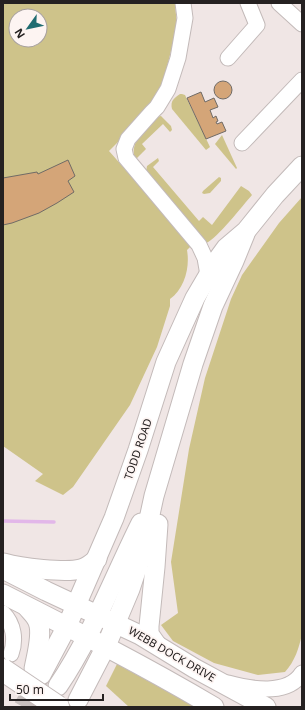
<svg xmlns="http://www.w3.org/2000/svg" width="305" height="710" viewBox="0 0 305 710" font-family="'Noto Sans',sans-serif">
<rect width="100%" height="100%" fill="#f0e6e5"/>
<g fill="#cec38a" fill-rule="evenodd">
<path d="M3,3H175L177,27L164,79L148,112L109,151L192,245L187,250C190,267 185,288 170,299V306L157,347L130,405L73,487L63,495L35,481L43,474L3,446ZM16,16H40V40H16Z"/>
<path d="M180,94H182L185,95L210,147L206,150L172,109C170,101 174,98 180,94Z"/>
<path d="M161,116L171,126L172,130L170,132L163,124L142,144L146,149L137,158H135C129,143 146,127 155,117Z"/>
<path d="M222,135L237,168L236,169L215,144Z"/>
<path d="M158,158L159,161L153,167L199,221L203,217L212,225L241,186L249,191L252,195C243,205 217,239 206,243L146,172L147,166Z"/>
<path d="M219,177L221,178V181L210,193L204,194L202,193L203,191Z"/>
<path d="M302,197V634C299,648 295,661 285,672L258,675L214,663L173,641L161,625L178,613L171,562L189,449L205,378L231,299L242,275L279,223Z"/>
<path d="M117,664L196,707H129L106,686Z"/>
</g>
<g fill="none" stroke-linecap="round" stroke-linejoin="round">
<path stroke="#e2b7e9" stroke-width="3.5" d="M3,521L54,522"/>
</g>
<g fill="#d4a578" stroke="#706b66">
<circle cx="223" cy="90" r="9"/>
<path d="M201,92L205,102L214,98L218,107L210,110L213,118L216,116L218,121L216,122L217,124L222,122L226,131L206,139L187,98Z"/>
<path d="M68,160L75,176L68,181L74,192L57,203L39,213L12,223L3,225V178L37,172L38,174Z"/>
</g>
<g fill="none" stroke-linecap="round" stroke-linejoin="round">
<path stroke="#c7bfbe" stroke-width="19" stroke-dasharray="19 10" stroke-linecap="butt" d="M23,707L40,677"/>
<g stroke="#c3bab9" stroke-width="17">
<g id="minor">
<path d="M183,3L185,18L178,58L168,89L157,107L152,112L128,139L124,149L126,158L199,245L205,258L208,275"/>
<path d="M279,3L302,24"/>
<path d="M228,58L257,25L248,3"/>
<path d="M242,143L302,80"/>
<path d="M3,613C14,624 16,640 11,654"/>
<path d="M228,683C250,689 288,696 302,673"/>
</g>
</g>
<g stroke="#c3bab9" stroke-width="21">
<g id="major">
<path d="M4,563C20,568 66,573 81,569C88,567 92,563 97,559"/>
<path d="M3,569L46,591L140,635L194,668L266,707"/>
<path d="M3,594C74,630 145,666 214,707"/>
<path d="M27,607C31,612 36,616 38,622C43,634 36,657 34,669"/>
<path d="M156,644L149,634V626L155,567L158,524"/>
<path d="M41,675L67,626L114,518L138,450L166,362L195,298L218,259L226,248L246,231L275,195L302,166"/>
<path d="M58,686C92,636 114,577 141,523"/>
<path d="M78,700L106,646L130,589L141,556L154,496L193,364L213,306L234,261L245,234"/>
</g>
</g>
<use href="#minor" stroke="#fff" stroke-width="15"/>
<use href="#major" stroke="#fff" stroke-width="19"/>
<g stroke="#c3bab9" stroke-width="24" stroke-linecap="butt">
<path id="highway-bridge" d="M3,670L58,707"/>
</g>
<use href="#highway-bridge" stroke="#fff" stroke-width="22"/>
</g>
<g text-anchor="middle" stroke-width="3.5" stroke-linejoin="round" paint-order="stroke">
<g font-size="11" fill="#252121" stroke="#fdf4f2">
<text transform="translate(138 449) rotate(-71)" y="4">TODD ROAD</text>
<text transform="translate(172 654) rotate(30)" y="4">WEBB DOCK DRIVE</text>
</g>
</g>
<rect width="305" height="710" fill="none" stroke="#252121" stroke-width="8"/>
<g transform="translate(28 28) rotate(237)"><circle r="19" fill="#fdf4f2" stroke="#a7a09e"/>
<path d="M0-3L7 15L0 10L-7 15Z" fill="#206c71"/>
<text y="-6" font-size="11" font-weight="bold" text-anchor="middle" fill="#252121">N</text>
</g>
<path d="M10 694v6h93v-6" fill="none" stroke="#252121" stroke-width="2"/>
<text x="16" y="694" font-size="12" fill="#252121" stroke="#fdf4f2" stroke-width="3" paint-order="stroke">50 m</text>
</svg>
